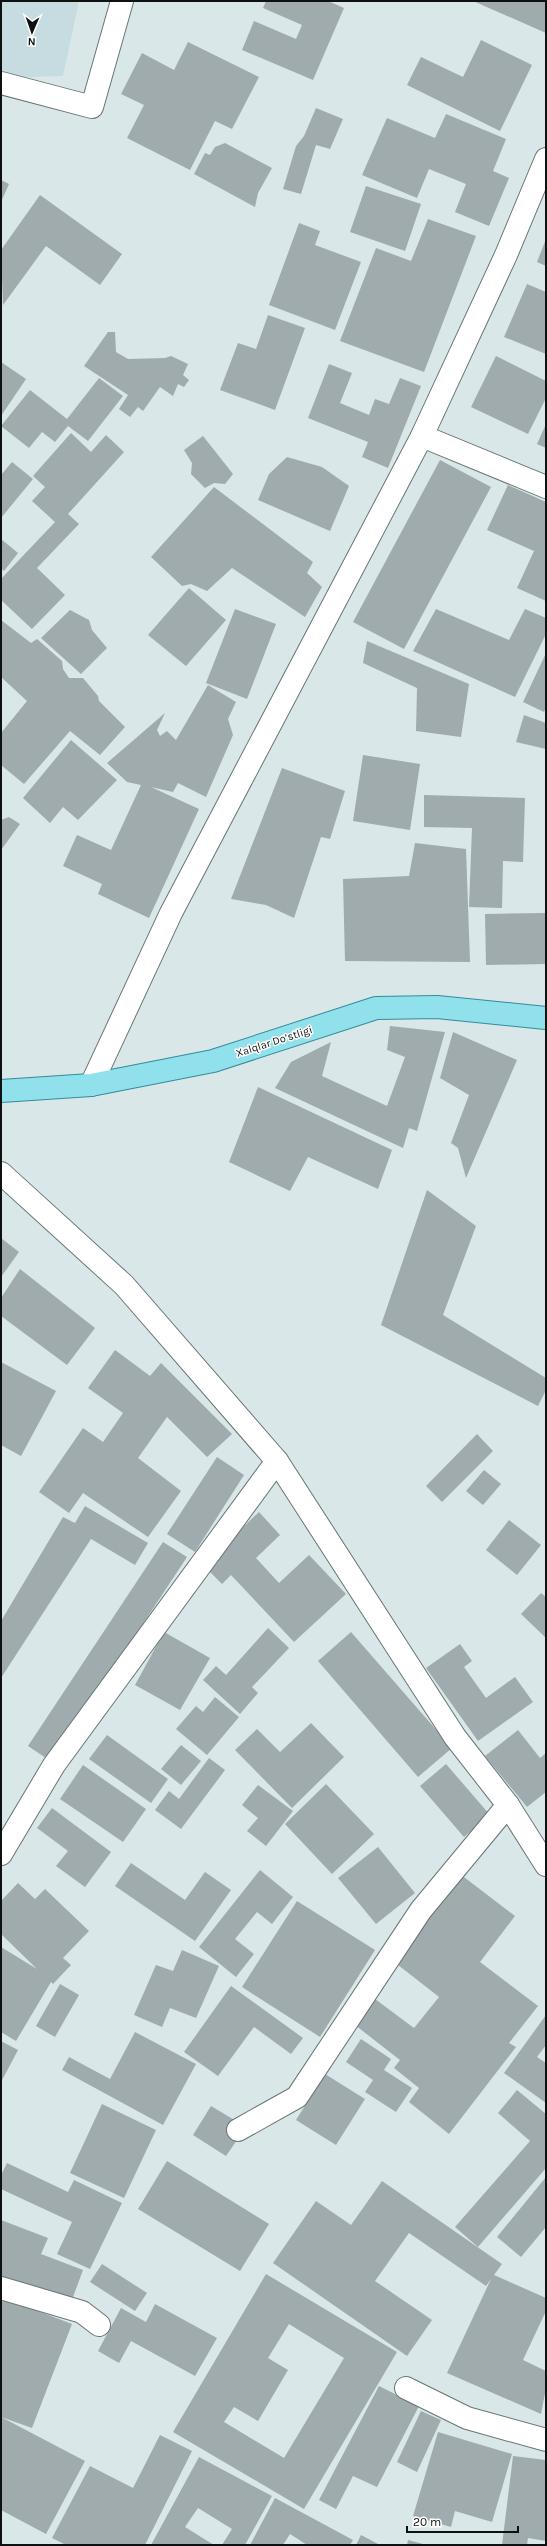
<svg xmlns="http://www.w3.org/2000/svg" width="547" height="2546" viewBox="0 0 547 2546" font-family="Karla,sans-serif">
<rect width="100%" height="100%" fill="#dae7e9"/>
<path fill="#c7dce0" d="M1,1H79L63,76L1,78Z"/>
<g fill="#9fabad" fill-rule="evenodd">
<path d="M266,1H328L344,8L313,80L242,50L254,21L296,39L302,25L263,8Z"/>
<path d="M473,1H546V33Z"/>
<path d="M481,40L532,65L500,131L407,85L421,57L463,77Z"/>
<path d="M188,42L259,77L232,129L215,121L190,170L127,138L144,105L121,94L142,53L174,70Z"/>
<path d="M316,108L343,119L330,149L316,145L301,194L283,189L296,146L304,136Z"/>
<path d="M446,114L506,139L493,171L509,178L489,226L455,212L466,184L429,169L417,198L362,175L387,118L435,138Z"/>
<path d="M225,143L272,168L258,193L255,207L194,174L205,153L210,155L215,147Z"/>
<path d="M1,180L9,184L1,202Z"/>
<path d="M366,186L421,204L405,251L350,232Z"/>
<path d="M40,195L122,254L100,285L46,246L3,305L1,250Z"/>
<path d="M428,219L476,236L424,372L340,341L376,248L411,261Z"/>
<path d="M299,223L320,231L315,245L361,262L335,330L269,305Z"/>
<path d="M546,239V266L537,262Z"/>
<path d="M527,284L546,292V354L504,337Z"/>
<path d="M268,315L305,328L275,410L220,390L238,343L256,349Z"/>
<path d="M108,332H115L116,352L128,359L165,358L171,356L188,364L183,375L189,380L184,387L178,384L173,396L160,387L143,411L138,407L130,417L119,409L128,395L84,366Z"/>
<path d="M496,356L546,381V398L528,434L471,407Z"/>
<path d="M1,362L26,379L1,416Z"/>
<path d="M329,364L352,373L340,403L369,415L375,399L389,404L400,378L421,386L388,468L362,457L368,442L308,418Z"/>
<path d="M99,378L123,396L88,441L68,426L55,442L42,432L29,448L1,426L30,390L67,419Z"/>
<path d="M546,424V448L537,444Z"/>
<path d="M71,433L91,452L106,435L124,452L68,514L79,524L37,568L65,595L32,629L1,600V579L55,522L32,501L45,487L33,476Z"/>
<path d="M203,436L233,474L225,484L214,483L205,488L191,474L192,463L184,450Z"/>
<path d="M287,457L322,467L349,486L330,531L258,500L269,474Z"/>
<path d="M440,460L491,487L404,649L353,622Z"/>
<path d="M12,462L33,479L1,518V475Z"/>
<path d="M508,485L546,502V601L517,588L534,551L487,530Z"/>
<path d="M214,487L313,562L307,573L322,587L305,617L232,568L207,591L191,584L182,586L151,557Z"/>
<path d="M1,539L18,553L4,571L1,568Z"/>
<path d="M189,588L226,620L186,666L148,635Z"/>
<path d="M235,609L276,624L247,699L206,683Z"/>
<path d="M436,609L509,640L525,609L546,618V634L515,697L413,651Z"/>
<path d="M70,610L89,620L92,630L107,648L81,674L41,638Z"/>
<path d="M1,620L31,643L37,639L62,661L63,669L69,678H83L98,696L99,701L125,727L100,755L70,731L24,784L1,765V733L27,701L1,677Z"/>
<path d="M367,641L469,684L461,737L416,731L417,688L363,663Z"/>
<path d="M546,653V707L544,712L523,702Z"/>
<path d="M208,685L236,702L228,719L233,735L206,797L178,783L173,792L151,787L199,809L149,918L98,894L102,884L63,866L77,835L111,850L141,785L127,782L107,763L165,713L157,730L160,736L167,731L176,740Z"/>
<path d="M524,715L546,723V749L516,742Z"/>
<path d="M71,740L117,780L78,820L63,807L50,823L23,798Z"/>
<path d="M363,755L420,764L410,830L353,821Z"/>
<path d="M282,768L345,791L330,839L321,837L294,918L266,905L231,899Z"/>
<path d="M424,795L525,798L523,862L503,861L502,908L469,907L472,828L424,827Z"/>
<path d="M9,817L20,824L1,850V820Z"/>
<path d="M415,843L466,849L470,962L345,961L343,879L409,876Z"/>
<path d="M546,913V964L486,965L485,914Z"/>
<path d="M390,1026L445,1032L417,1131L409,1128L403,1148L275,1088L291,1062L331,1042L322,1076L387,1106L405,1057L387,1050Z"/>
<path d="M453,1032L517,1060L466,1178L458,1148L451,1143L469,1095L440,1078Z"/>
<path d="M258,1087L392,1150L378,1189L308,1157L290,1191L229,1162Z"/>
<path d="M427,1190L476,1226L443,1315L546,1378V1390L538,1406L381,1325Z"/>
<path d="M1,1238L19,1252L1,1277Z"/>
<path d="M20,1269L95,1328L67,1365L1,1316V1298Z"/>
<path d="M115,1350L150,1376L161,1363L232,1434L207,1457L167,1417L138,1458L181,1491L148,1537L83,1493L69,1513L39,1492L83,1428L103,1442L123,1413L88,1388Z"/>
<path d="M1,1362L56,1391L21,1456L1,1445Z"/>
<path d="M477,1434L493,1451L442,1502L426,1486Z"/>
<path d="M217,1457L244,1475L195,1552L167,1534Z"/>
<path d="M484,1470L501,1484L483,1505L466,1491Z"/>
<path d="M85,1506L148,1543L135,1565L91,1539L1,1678V1621L63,1517L75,1523Z"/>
<path d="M259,1512L280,1535L256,1558L279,1583L309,1555L346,1594L294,1642L231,1575L222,1584L203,1565Z"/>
<path d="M509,1520L541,1545L517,1575L486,1550Z"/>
<path d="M163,1542L187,1557L52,1762L28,1746Z"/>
<path d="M541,1593L546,1597V1638L521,1614Z"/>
<path d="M268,1628L289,1648L252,1687L258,1693L240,1714L203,1680L216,1666L226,1675Z"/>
<path d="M164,1632L210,1658L180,1710L135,1685Z"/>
<path d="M351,1632L452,1748L418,1777L318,1661Z"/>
<path d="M460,1644L472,1661L464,1667L486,1698L515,1677L533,1702L478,1741L426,1668Z"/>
<path d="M215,1697L239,1717L207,1755L176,1729L196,1706L203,1712Z"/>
<path d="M311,1723L344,1757L292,1808L235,1750L257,1729L280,1752Z"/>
<path d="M518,1730L540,1758L546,1753V1792L527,1807L485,1756Z"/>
<path d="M107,1735L168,1779L151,1803L89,1759Z"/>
<path d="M181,1745L201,1761L181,1785L161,1769Z"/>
<path d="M209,1758L225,1770L181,1829L155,1810L169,1791L179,1799Z"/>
<path d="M446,1764L490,1815L464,1837L420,1786Z"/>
<path d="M83,1765L146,1809L123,1842L60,1799Z"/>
<path d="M326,1784L374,1834L332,1874L285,1824Z"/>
<path d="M258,1785L293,1811L266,1846L247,1831L258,1818L242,1805Z"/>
<path d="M52,1808L111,1852L85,1887L56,1866L68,1851L37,1828Z"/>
<path d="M378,1847L415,1893L376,1924L338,1878Z"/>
<path d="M131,1863L185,1900L205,1872L231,1890L195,1941L115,1886Z"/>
<path d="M260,1870L293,1897L272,1924L257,1912L235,1939L254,1954L236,1977L199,1947Z"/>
<path d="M460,1874L515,1916L480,1962L538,2006L509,2043L516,2047L449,2134L409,2102L419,2088L394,2068L400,2060L355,2025L375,1999L414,2028L439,1997L393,1961Z"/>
<path d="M18,1883L35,1899L45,1889L89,1931L63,1958L71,1965L53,1984L51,1982L16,2041L1,2032V1947L37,1969L1,1934V1901Z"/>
<path d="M297,1901L375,1950L320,2037L242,1987Z"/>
<path d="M182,1950L219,1966L196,2018L170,2008L162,2027L134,2015L156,1965L173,1971Z"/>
<path d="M60,1984L79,1995L55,2037L36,2026Z"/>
<path d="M231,1986L303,2038L291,2054L254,2027L218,2076L184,2052Z"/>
<path d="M546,2015V2045L537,2057L546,2063V2103L504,2073Z"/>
<path d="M135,2032L196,2064L163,2125L62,2070L69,2057L110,2079Z"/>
<path d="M361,2039L391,2059L384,2070L412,2088L396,2112L365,2092L373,2080L346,2062Z"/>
<path d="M1,2041L18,2050L1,2082Z"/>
<path d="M325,2074L365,2099L336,2145L296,2120Z"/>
<path d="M517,2090L546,2114V2168L478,2247L455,2227L530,2141L498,2113Z"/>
<path d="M102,2104L156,2130L124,2198L70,2173Z"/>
<path d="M211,2106L246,2127L226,2156L193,2135Z"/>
<path d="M167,2161L269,2224L240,2271L138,2209Z"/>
<path d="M7,2163L68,2192L74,2180L122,2203L90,2269L57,2254L72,2222L1,2189V2175Z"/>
<path d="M546,2177V2227L521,2257L497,2237Z"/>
<path d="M382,2181L502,2264L494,2275L546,2298V2311L523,2360L546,2371V2388L541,2414L447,2373L491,2279L486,2286L409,2233L375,2281L432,2320L407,2356L273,2263L316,2201L351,2225Z"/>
<path d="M1,2220L48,2238L41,2254L83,2270L70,2305L1,2278Z"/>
<path d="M102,2264L147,2293L135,2311L90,2282Z"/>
<path d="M266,2274L397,2352L304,2509L173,2432ZM289,2324L344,2358L284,2458L224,2422L234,2407L258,2421L288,2370L268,2358Z"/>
<path d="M1,2297L72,2324L32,2428L1,2417Z"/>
<path d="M155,2304L217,2338L195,2376L131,2341L119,2363L98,2351L121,2308L146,2322Z"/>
<path d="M379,2386L419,2406L377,2487L353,2476L336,2509L319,2500Z"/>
<path d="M421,2411L441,2420L417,2472L397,2462Z"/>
<path d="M1,2417L85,2461L46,2534L1,2510Z"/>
<path d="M438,2432L512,2454L492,2522L455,2511L451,2527L413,2516Z"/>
<path d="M160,2435L192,2451L145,2545H66L52,2538L90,2466L133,2488Z"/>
<path d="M513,2456L546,2460V2541L528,2538L527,2545H502Z"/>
<path d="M199,2457L272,2496L245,2545H222L232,2529L198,2508L185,2527L214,2545H151Z"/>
<path d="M275,2498L353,2540L350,2545H307L290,2534L283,2545H250Z"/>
<path d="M361,2535L380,2545H356Z"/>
<path d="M408,2540L427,2545H407Z"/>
</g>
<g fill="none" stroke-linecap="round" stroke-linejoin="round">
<g stroke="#697476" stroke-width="24">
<g id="minor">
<path d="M1,83L92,107L122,1"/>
<path d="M422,436L546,487"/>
<path d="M91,1085L171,913L422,436L506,255L546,159"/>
<path d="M1,1173L124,1285L277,1461L455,1737L508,1805L546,1865"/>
<path d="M1,1854L54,1765L277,1461"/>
<path d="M238,2130L297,2097L421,1910L508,1805"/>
<path d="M1,2288L82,2312L99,2325"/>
<path d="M406,2388L467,2418L546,2440"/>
</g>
</g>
<g stroke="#338b99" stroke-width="24">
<path id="major" d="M1,1091L91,1085L213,1061L376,1008L437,1007L546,1018"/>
</g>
<use href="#minor" stroke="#fff" stroke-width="22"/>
<use href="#major" stroke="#91e1ed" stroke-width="22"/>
</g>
<g text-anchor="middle" stroke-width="3" stroke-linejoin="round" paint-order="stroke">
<g font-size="11" fill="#0d1112" stroke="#fff">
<text transform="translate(274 1041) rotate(-18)" y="4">Xalqlar Do’stligi</text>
</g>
</g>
<rect width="547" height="2546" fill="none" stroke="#0d1112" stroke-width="4"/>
<g transform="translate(32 32) rotate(182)" stroke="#ffffff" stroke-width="3" paint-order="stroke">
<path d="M0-3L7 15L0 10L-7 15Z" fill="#0d1112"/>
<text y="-6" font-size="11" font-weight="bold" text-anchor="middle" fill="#0d1112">N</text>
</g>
<path d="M407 2526v6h111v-6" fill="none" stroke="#0d1112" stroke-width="2"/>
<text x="413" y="2526" font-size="12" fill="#0d1112" stroke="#ffffff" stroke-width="3" paint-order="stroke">20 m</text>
</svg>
